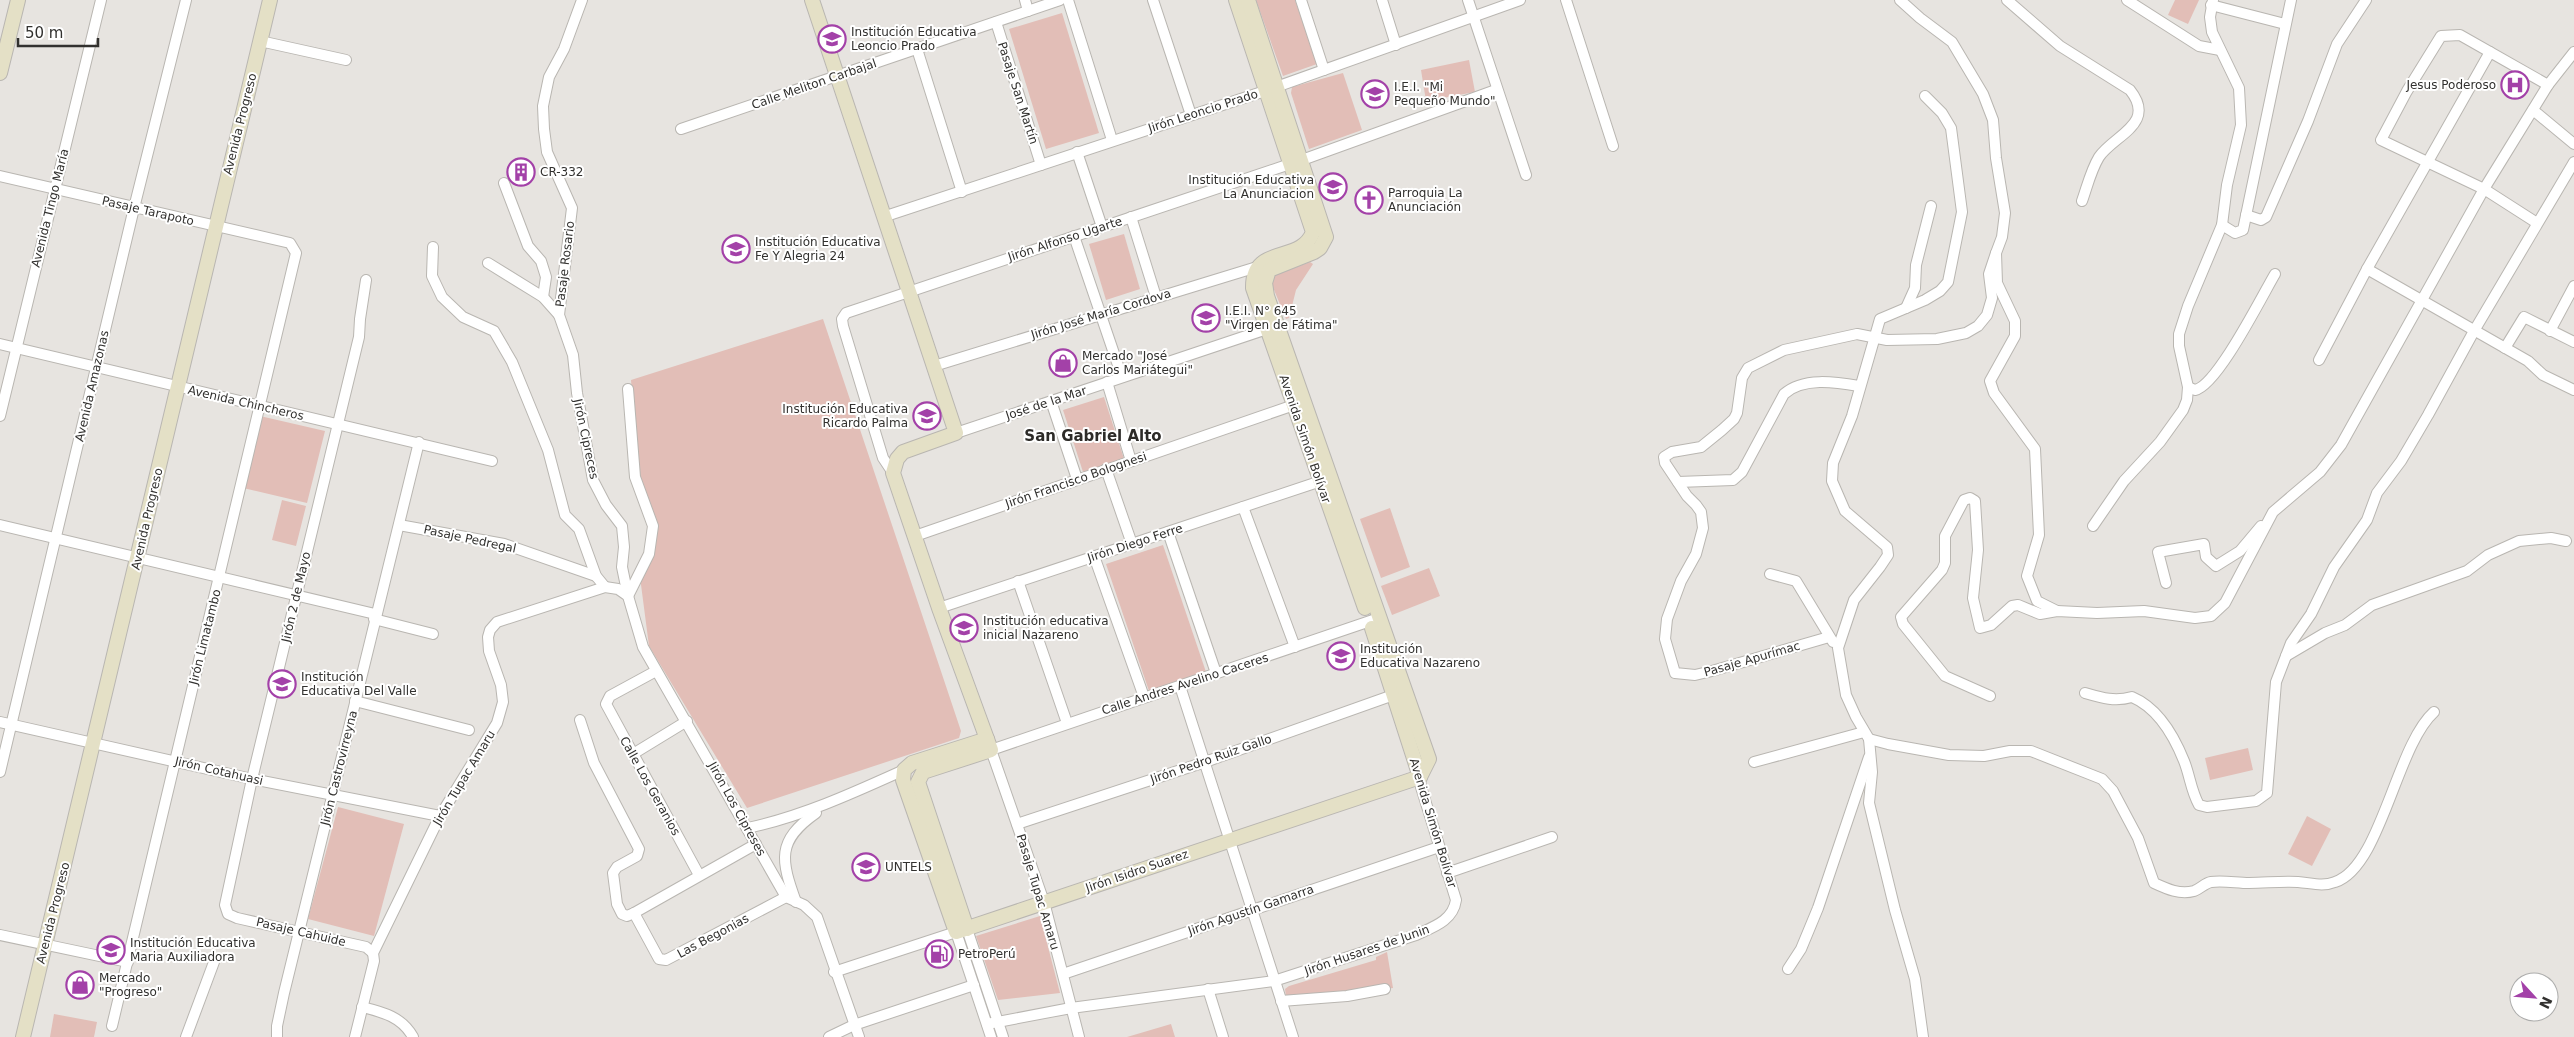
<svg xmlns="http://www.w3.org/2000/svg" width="2574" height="1037" viewBox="0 0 2574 1037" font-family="'DejaVu Sans',sans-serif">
<rect width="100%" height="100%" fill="#e7e4e0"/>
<g fill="#e2beb7">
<path d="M1256,0H1295L1317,64L1283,76Z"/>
<path d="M2175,0H2199L2188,24L2168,15Z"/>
<path d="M1062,13L1099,133L1046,149L1009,29Z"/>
<path d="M1469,60L1475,92L1426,101L1421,70Z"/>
<path d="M1343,73L1362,130L1309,149L1291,93L1292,87Z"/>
<path d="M1124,234L1140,289L1106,300L1089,244Z"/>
<path d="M1310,262L1313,264L1296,290L1289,318L1286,319L1270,280L1273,276Z"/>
<path d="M823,319L961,731L959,738L747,808L649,646L640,577L653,552L656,536L638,478L631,380Z"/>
<path d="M1104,397L1124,459L1083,472L1063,410Z"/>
<path d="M260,416L325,431L307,503L243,488Z"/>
<path d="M282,500L306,506L296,546L272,540Z"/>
<path d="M1390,508L1410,567L1381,578L1360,519Z"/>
<path d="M1163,545L1206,672L1149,691L1106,564Z"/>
<path d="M1429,568L1440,596L1392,615L1381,586Z"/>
<path d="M2248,748L2253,770L2210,780L2205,758Z"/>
<path d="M338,807L404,824L374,936L308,919Z"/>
<path d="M2307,816L2331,829L2312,866L2288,854Z"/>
<path d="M1040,916L1060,993L998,1000L976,936Z"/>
<path d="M1387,952L1393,988L1294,1000L1286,996L1285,989L1289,986L1376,960V957Z"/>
<path d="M54,1014L97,1022L94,1037H50Z"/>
<path d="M1171,1024L1175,1037H1127Z"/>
</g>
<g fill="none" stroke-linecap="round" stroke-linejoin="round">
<g stroke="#b9b6b1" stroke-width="12">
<g id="street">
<path d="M582,0L564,49L549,77L543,106L544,129L547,152L572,208L559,315L573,355L577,393L593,480L606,505L622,526L624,547L622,567L628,596"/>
<path d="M1025,0L1028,11"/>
<path d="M1068,0L1112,140"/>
<path d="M1153,0L1191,115"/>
<path d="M1301,0L1324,70"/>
<path d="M1382,0L1396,45"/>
<path d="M1468,0L1526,175"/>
<path d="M1566,0L1613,146"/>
<path d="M1900,0L1920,18L1952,42L1983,94L1993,120L1996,158L2005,213L2002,237L1996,253L1997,283L2015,321V336L1990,381L1994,393L2035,449L2039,535L2027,576L2037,601L2057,611"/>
<path d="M2007,0L2060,46L2130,90C2157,124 2114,135 2099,157C2091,170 2087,187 2082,201"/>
<path d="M2127,0L2199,46L2220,50"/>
<path d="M2211,5L2285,24"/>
<path d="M996,22L1041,165"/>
<path d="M260,41L346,60"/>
<path d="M917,49L962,192"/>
<path d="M2533,110L2574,144"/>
<path d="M681,129L1060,0"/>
<path d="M1077,152L1102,227"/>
<path d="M1302,160L1496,90"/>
<path d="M0,176L290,243L296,253L112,1026"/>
<path d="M504,183L528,246L541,261L546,277L543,297"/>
<path d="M2246,215L2261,220L2266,217L2308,121L2337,44L2366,0"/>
<path d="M883,217L1265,91L1520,0"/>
<path d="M1131,217L1156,297"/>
<path d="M2537,223L2484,189L2381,140L2407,91L2441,36L2460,35L2548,85"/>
<path d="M2222,225L2235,233L2243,230L2291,0"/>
<path d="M1074,236L1122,377"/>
<path d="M433,247L432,276L442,297L463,317L494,331L512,362L548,450L565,515L579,529L596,576L605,587"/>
<path d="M488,263L543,297L559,315"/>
<path d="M2367,269L2528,361L2543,375L2574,390"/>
<path d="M366,280L360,319L359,337L252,779L225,905L228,914L237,918L366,947L373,953"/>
<path d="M1906,308L1915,288L1916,265L1931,206"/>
<path d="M2550,331L2574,286"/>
<path d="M0,344L492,461"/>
<path d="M2505,348L2524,317L2574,342"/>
<path d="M2319,360L2367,269L2490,52"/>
<path d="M934,366L1257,267L1263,268"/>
<path d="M1107,382L1131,461"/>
<path d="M2188,387L2195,390C2217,386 2262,296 2275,274"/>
<path d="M1051,401L1077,479"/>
<path d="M0,416L101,0"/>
<path d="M956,433L1273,327"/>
<path d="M1106,469L1132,544"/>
<path d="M893,473L883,458L843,326L842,319L846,313L1290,164"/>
<path d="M1678,482L1733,480L1742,472L1784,394C1803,377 1835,382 1859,386"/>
<path d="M1243,507L1295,647"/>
<path d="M0,525L375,614"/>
<path d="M399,525L504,544L596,576"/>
<path d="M2093,526L2124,481L2160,442L2183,410L2187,400L2188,387L2179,346V334L2188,306L2222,225L2227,185L2241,125L2239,88L2212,32L2210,17L2213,0"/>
<path d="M1168,532L1216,673"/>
<path d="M915,536L1294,405"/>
<path d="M1094,556L1144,697"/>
<path d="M1770,574L1796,581L1833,642"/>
<path d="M1018,581L1067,723"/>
<path d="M2166,583L2158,552L2204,544L2206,557L2216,566L2240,551L2261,526"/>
<path d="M628,596L649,554L653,526L635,477L628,389"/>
<path d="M939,608L1327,479"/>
<path d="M374,619L433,634"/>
<path d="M1829,637L1712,671L1695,675L1675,673L1665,639L1667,619L1681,581L1696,554L1703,528L1701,512L1696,505L1687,496L1665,463L1664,457L1672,452L1701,447L1722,430L1734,419L1737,413L1742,378L1748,368L1784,350L1857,334L1887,340L1937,339L1966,333L1978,326L1987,315L1992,298L1989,274L1996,253"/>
<path d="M2286,656L2325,633L2345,625L2372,605L2467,571L2488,555L2519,541L2551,538L2566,541"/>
<path d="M656,671L610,696L606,704L699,875"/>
<path d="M1180,686L1293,1037"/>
<path d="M2085,693C2102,698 2115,702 2132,697C2158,708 2174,736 2184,761C2190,776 2191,791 2199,805L2207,807L2256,801L2267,793L2276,682L2291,643L2311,614L2334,567L2367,520L2377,493L2401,461L2428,415L2474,331L2574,162"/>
<path d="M1990,696L1945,676L1903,624L1901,617L1942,570L1945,563V536L1964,500L1970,498L1975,501L1978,550L1973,598L1980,628L1991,625L2012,606L2018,605L2040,614L2057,611L2097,613L2144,611L2195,618L2211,616L2225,603L2273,512L2320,472L2341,445L2484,189L2548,85L2574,52"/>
<path d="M355,701L469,730"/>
<path d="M580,720L594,763L639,849L637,856L617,867L613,873L617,904L622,914L627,916L634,913L756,844"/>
<path d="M0,722L252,779L440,816"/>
<path d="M1869,739L1888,744L1949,755L1984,756L2010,751H2031L2102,779L2113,791L2138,838L2154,883C2167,889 2180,895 2194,891C2200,889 2205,883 2211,882C2222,880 2237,883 2249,883C2265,883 2282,881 2298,882C2311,883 2323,887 2335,882C2381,867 2396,746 2434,712"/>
<path d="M633,754L687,721"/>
<path d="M1754,762L1864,732"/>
<path d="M0,772L134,208L186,0"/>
<path d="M1017,824L1205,762L1399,693"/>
<path d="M748,828C803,816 853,793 904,770"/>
<path d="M1447,873L1552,837"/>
<path d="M796,902C781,860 776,841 816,813"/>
<path d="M634,913L659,959L666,960L786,897"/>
<path d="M967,929L1003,1037"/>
<path d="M0,935L128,962"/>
<path d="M1788,969L1801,949L1818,908L1869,757"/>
<path d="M834,972L956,932L991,1037"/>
<path d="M1063,974L1439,847"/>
<path d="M1208,989L1223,1037"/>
<path d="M1281,1001L1347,996L1385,989"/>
<path d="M362,1007C383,1012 402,1017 413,1037"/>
<path d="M987,1024L1071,1008L1274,981L1416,935C1433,927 1453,921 1456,900L1421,787L1420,777"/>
<path d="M186,1037L214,962"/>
<path d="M277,1037V1026L284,993L419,442"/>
<path d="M355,1037L374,961L373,953L440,816L497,723L503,702L501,685L489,651L488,637L490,630L497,622L605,587L618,589L628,596L643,647L786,897L804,905L817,917L859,1037"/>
<path d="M829,1037L854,1025L974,985"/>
<path d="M1079,1037L1044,902L991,750L1379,618"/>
<path d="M1923,1037L1915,979L1895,910L1869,803L1872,772L1869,739L1856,717L1846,695L1838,648L1854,600L1880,567L1888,555L1887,547L1845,511L1832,481L1833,463L1852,416L1880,319L1925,300L1940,291L1948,282L1962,212L1951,128L1942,113L1925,96"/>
</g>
</g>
<g stroke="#b9b6b1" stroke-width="16">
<g id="secondary">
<path d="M812,0L956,433L903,452L897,459L893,473L939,608L991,750L923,772L918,782L967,929"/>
<path d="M1236,0L1313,232C1301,265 1252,243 1253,288L1365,608"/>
<path d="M0,73L18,0"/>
<path d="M1372,628L1420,777"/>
<path d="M987,739L912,763L904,770L903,780L956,932L1420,777L1429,759L1267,296L1265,283L1269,270L1314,252L1320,248L1326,237L1248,0"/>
<path d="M23,1037L270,0"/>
</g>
</g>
<use href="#street" stroke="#fff" stroke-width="10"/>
<use href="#secondary" stroke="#e4e0c6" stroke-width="14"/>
</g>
<defs>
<g id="school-ring" transform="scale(1.4375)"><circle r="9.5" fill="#fff" stroke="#a341a8" stroke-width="1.5"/><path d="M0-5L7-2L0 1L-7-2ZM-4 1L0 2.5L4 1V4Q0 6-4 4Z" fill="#a341a8"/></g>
<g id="hospital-ring" transform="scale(1.4375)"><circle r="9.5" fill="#fff" stroke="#a341a8" stroke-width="1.5"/><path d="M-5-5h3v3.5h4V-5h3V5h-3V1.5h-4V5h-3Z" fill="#a341a8"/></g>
<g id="building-ring" transform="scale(1.4375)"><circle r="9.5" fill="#fff" stroke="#a341a8" stroke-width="1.5"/><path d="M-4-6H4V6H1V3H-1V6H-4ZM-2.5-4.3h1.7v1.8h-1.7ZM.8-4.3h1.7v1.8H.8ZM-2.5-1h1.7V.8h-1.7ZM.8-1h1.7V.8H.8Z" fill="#a341a8"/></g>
<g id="church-ring" transform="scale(1.4375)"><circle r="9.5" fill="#fff" stroke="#a341a8" stroke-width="1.5"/><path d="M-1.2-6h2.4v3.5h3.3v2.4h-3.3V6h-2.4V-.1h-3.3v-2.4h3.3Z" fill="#a341a8"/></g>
<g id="shop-ring" transform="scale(1.4375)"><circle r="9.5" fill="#fff" stroke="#a341a8" stroke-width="1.5"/><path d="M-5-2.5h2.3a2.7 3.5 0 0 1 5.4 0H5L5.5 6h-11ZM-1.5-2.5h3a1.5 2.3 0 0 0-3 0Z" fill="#a341a8"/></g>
<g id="university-ring" transform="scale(1.4375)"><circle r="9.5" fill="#fff" stroke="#a341a8" stroke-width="1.5"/><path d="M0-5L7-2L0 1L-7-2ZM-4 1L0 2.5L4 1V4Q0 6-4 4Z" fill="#a341a8"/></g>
<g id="fuel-ring" transform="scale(1.4375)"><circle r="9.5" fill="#fff" stroke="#a341a8" stroke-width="1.5"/><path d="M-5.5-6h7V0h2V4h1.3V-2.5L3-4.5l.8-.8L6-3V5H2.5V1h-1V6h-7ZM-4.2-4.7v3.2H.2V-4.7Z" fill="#a341a8"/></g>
</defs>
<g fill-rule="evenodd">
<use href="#school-ring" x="832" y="39"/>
<use href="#hospital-ring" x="2515" y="85"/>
<use href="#school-ring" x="1375" y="94"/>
<use href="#building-ring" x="521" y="172"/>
<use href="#school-ring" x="1333" y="187"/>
<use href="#church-ring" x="1369" y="200"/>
<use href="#school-ring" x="736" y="249"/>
<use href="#school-ring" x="1206" y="318"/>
<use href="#shop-ring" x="1063" y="363"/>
<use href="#school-ring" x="927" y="416"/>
<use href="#school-ring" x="964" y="628"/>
<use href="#school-ring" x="1341" y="656"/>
<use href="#school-ring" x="282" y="684"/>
<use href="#university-ring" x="866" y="867"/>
<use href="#school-ring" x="111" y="950"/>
<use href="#fuel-ring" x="939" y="954"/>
<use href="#shop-ring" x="80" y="985"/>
</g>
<g text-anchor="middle" stroke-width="4" stroke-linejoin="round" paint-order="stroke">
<g font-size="12" fill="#32312f" stroke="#fff" text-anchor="start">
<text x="851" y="36">Institución Educativa<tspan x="851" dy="14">Leoncio Prado</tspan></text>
<text x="2496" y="89" text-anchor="end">Jesus Poderoso</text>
<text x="1394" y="91">I.E.I. "Mi<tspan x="1394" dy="14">Pequeño Mundo"</tspan></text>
<text x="540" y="176">CR-332</text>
<text x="1314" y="184" text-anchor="end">Institución Educativa<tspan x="1314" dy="14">La Anunciacion</tspan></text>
<text x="1388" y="197">Parroquia La<tspan x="1388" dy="14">Anunciación</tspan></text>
<text x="755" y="246">Institución Educativa<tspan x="755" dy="14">Fe Y Alegria 24</tspan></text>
<text x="1225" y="315">I.E.I. N° 645<tspan x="1225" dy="14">"Virgen de Fátima"</tspan></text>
<text x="1082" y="360">Mercado "José<tspan x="1082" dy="14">Carlos Mariátegui"</tspan></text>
<text x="908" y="413" text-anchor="end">Institución Educativa<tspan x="908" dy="14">Ricardo Palma</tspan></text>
<text x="983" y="625">Institución educativa<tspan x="983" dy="14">inicial Nazareno</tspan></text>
<text x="1360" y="653">Institución<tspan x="1360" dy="14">Educativa Nazareno</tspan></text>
<text x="301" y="681">Institución<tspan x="301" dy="14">Educativa Del Valle</tspan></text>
<text x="885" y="871">UNTELS</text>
<text x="130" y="947">Institución Educativa<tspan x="130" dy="14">Maria Auxiliadora</tspan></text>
<text x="958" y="958">PetroPerú</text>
<text x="99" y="982">Mercado<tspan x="99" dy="14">"Progreso"</tspan></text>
</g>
<g font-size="12" fill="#32312f" stroke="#fff">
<text transform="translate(814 84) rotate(-19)" y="4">Calle Meliton Carbajal</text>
<text transform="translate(1018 93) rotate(72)" y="4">Pasaje San Martín</text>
<text transform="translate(1203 111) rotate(-18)" y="4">Jirón Leoncio Prado</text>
<text transform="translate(240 124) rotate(-76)" y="4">Avenida Progreso</text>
<text transform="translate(50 208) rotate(-76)" y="4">Avenida Tingo María</text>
<text transform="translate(148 211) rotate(13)" y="4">Pasaje Tarapoto</text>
<text transform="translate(1065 239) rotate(-18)" y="4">Jirón Alfonso Ugarte</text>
<text transform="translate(565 264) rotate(-83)" y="4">Pasaje Rosario</text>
<text transform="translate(1101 314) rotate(-17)" y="4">Jirón José María Cordova</text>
<text transform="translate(92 386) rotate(-77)" y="4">Avenida Amazonas</text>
<text transform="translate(246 403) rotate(13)" y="4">Avenida Chincheros</text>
<text transform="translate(1046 403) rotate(-18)" y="4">José de la Mar</text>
<text transform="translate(586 439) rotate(78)" y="4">Jirón Cipreces</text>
<text transform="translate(1305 439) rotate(71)" y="4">Avenida Simón Bolívar</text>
<text transform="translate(1076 480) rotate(-19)" y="4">Jirón Francisco Bolognesi</text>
<text transform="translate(147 519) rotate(-77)" y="4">Avenida Progreso</text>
<text transform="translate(470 539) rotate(12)" y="4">Pasaje Pedregal</text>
<text transform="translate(1135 543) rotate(-18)" y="4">Jirón Diego Ferre</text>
<text transform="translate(296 597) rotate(-77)" y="4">Jirón 2 de Mayo</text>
<text transform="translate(205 637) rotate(-76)" y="4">Jirón Limatambo</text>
<text transform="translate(1752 659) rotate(-16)" y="4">Pasaje Apurímac</text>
<text transform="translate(1185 684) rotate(-18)" y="4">Calle Andres Avelino Caceres</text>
<text transform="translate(1211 759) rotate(-19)" y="4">Jirón Pedro Ruiz Gallo</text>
<text transform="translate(339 768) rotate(-76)" y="4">Jirón Castrovirreyna</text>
<text transform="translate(219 771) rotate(13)" y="4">Jirón Cotahuasi</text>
<text transform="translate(464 778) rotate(-59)" y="4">Jirón Tupac Amaru</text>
<text transform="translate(650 786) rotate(61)" y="4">Calle Los Geranios</text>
<text transform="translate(737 809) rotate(61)" y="4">Jirón Los Cipreses</text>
<text transform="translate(1433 823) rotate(73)" y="4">Avenida Simón Bolívar</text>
<text transform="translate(1137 871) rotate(-19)" y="4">Jirón Isidro Suarez</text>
<text transform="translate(1038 892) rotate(73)" y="4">Pasaje Tupac Amaru</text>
<text transform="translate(1251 910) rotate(-19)" y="4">Jirón Agustín Gamarra</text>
<text transform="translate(53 913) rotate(-76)" y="4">Avenida Progreso</text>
<text transform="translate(301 932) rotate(13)" y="4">Pasaje Cahuide</text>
<text transform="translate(713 936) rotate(-28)" y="4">Las Begonias</text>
<text transform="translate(1367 950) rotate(-19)" y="4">Jirón Husares de Junin</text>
</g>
<g font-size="15" font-weight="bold" fill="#2d2b28" stroke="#fff">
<text x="1093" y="441">San Gabriel Alto</text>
</g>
</g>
<g transform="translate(2534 997) rotate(116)"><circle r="24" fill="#ffffff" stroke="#adadac"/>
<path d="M0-4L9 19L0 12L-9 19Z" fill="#a341a8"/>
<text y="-8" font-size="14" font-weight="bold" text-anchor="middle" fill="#32312f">N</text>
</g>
<path d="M18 38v8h80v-8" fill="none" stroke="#32312f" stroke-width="2.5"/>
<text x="25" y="38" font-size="15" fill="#32312f" stroke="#ffffff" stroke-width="4" paint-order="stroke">50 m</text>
</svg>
